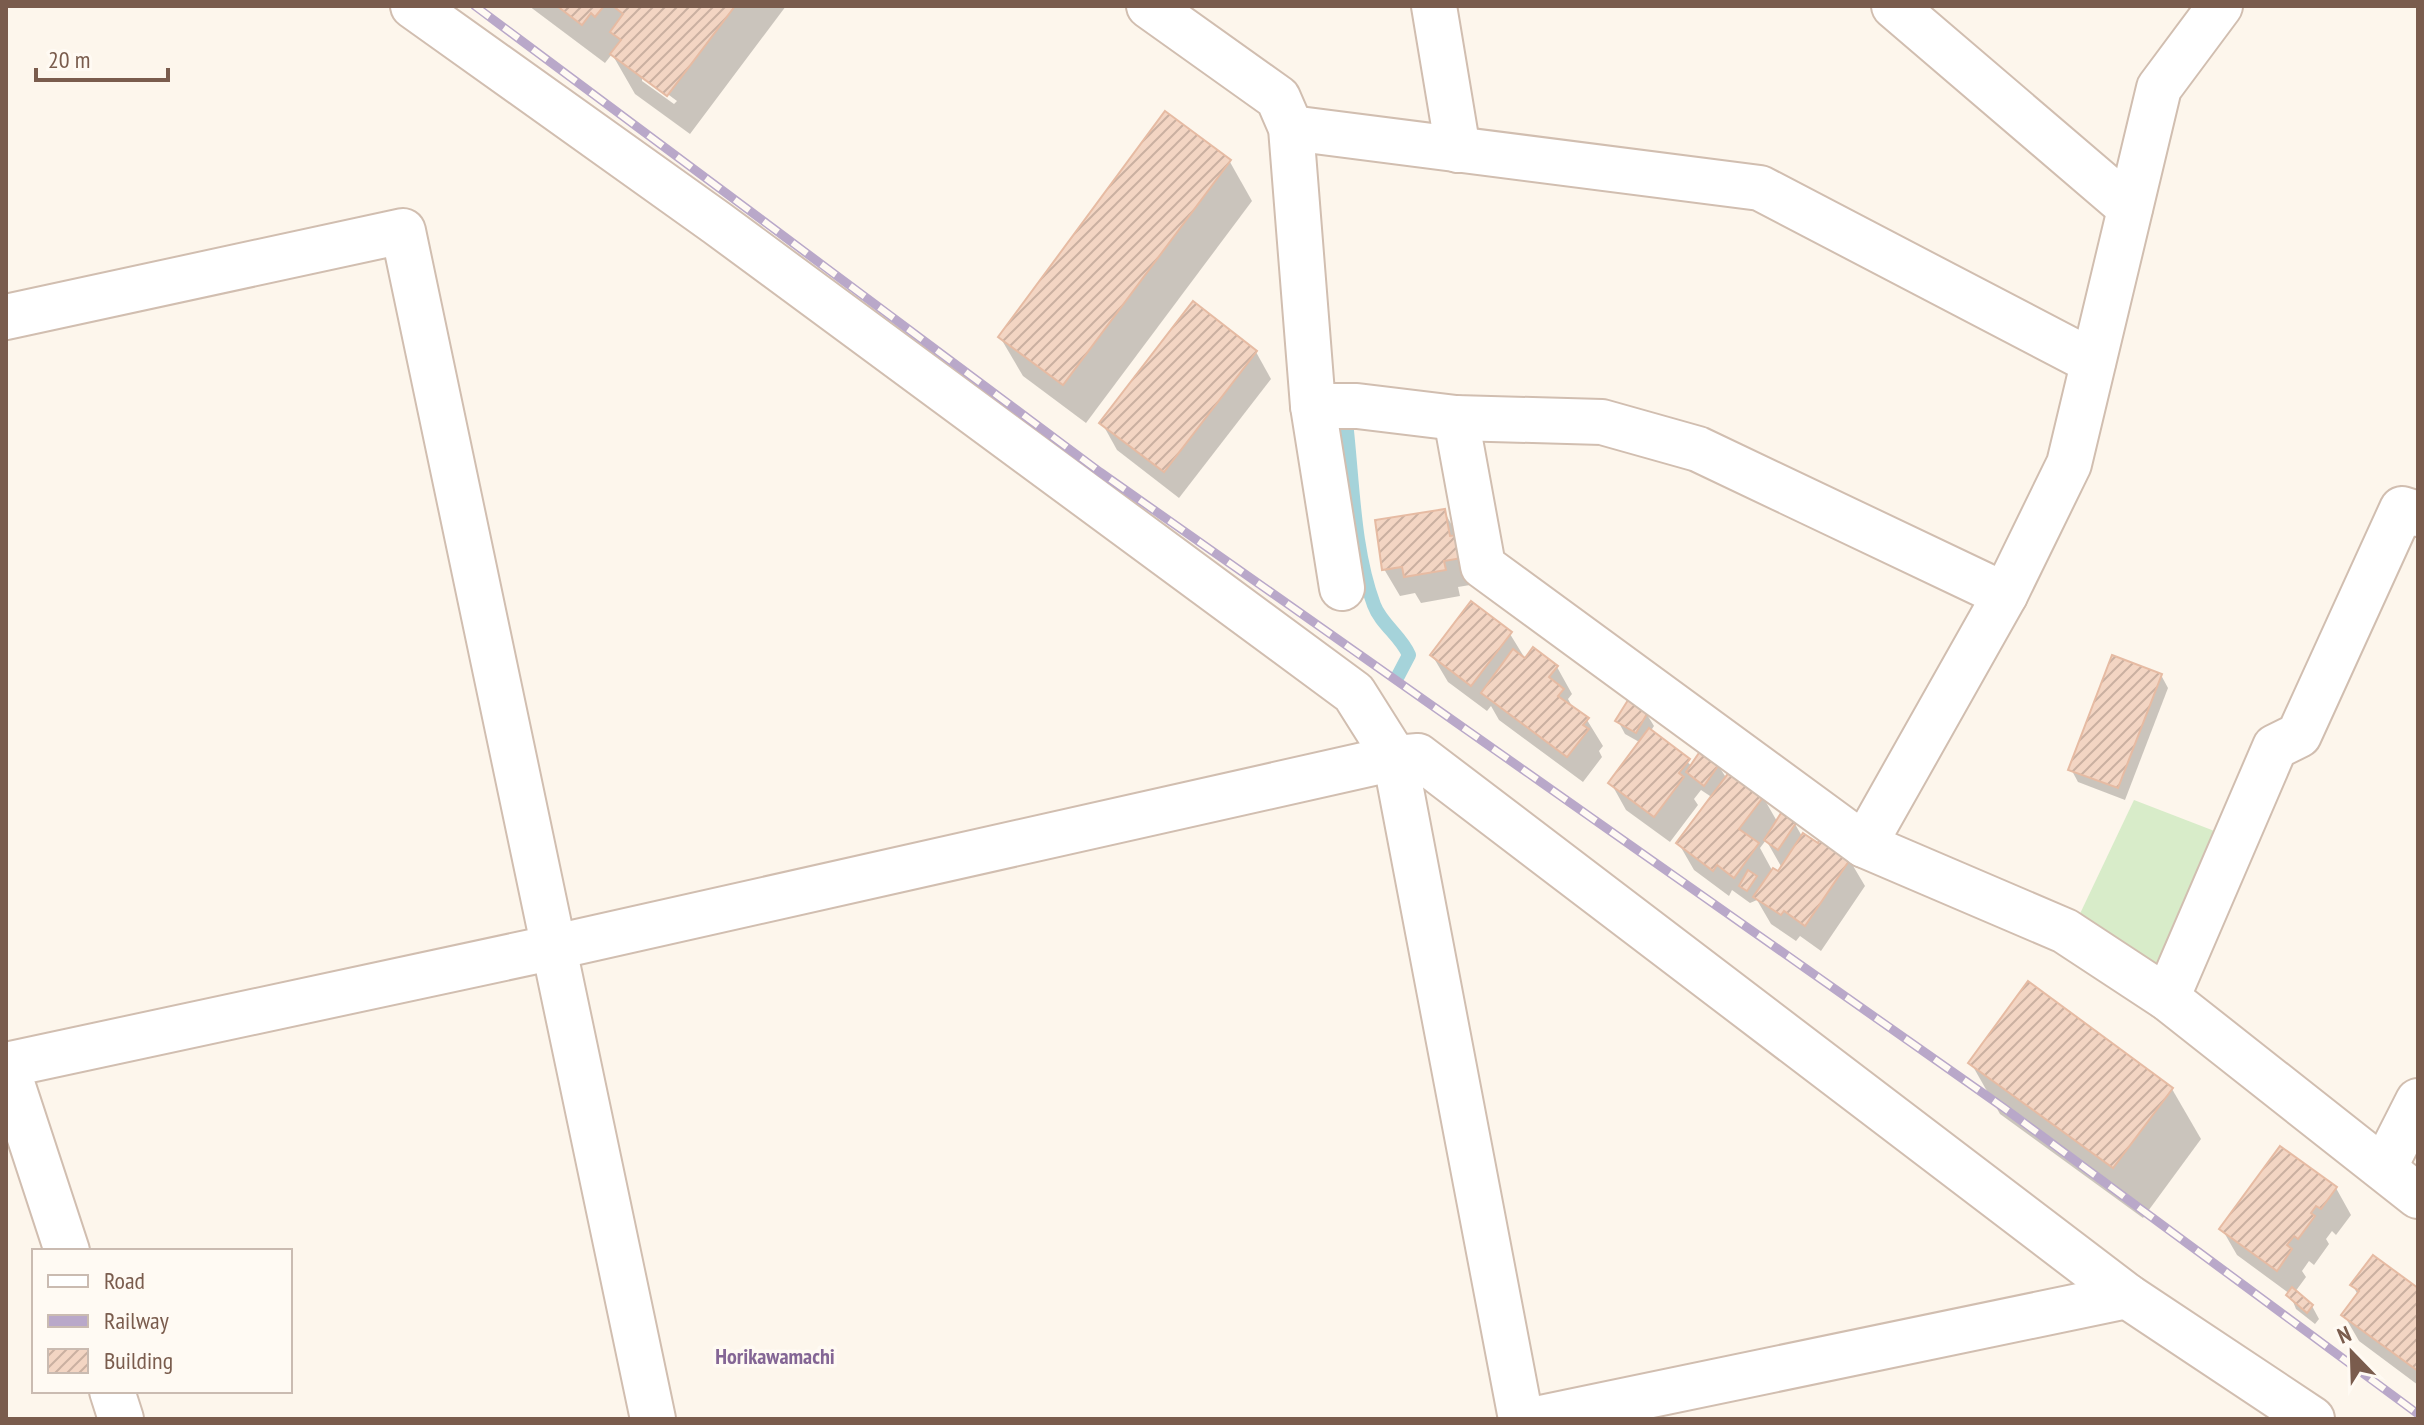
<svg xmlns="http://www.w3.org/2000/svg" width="2424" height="1425" viewBox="0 0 2424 1425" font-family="'PT Sans Narrow',sans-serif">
<defs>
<pattern id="building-hatch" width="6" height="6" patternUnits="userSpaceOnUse" patternTransform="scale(2)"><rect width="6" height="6" fill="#f3d5c3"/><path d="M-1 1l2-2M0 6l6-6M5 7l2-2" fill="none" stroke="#cab0a1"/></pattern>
</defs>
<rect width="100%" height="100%" fill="#fdf6ec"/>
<path fill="#d8ecc9" d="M2134,800L2230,837L2181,952L2145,967L2077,920Z"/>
<g fill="#0003" fill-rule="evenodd">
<path d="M529,6H786L690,134L635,94L612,54L605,63ZM642,75L677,101L674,104L642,81Z"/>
<path d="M1230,162L1252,201L1086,423L1023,376L1000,337Z"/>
<path d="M1256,352L1271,379L1179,498L1117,450L1102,423Z"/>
<path d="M1444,511L1459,538L1476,584L1458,587L1460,596L1421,603L1415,593L1400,596L1384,569Z"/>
<path d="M1510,634L1526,660L1557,667L1572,694L1568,699L1574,710L1587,720L1603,746L1599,751L1602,757L1583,782L1499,720L1491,706L1487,711L1448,682L1432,655Z"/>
<path d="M2161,675L2168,688L2125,800L2078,782L2071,769Z"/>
<path d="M1646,713L1654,726L1650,732L1692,766L1718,765L1727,779L1763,797L1778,823L1795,824L1803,838L1849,859L1865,886L1821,951L1800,936L1796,941L1771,924L1757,900L1750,903L1732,890L1729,896L1694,870L1679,844L1713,798L1701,790L1694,799L1698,805L1670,842L1626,810L1611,783L1641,743L1625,734L1618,721ZM1766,840L1782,868L1778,874L1773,872L1760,848Z"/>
<path d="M1971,1063L2172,1089L2201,1139L2143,1218L2000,1114Z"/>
<path d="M2336,1188L2351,1215L2336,1235L2332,1231L2326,1239L2329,1244L2314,1265L2309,1261L2302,1271L2306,1277L2295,1292L2312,1306L2319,1319L2315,1324L2296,1309L2290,1294L2237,1255L2222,1229Z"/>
<path d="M2353,1286L2418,1290V1385L2359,1341L2344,1315L2358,1295Z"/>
</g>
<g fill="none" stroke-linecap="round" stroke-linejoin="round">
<path stroke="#a5d3da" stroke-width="14" d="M1346,422C1353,481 1353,549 1374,605C1381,624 1401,636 1409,655L1398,676"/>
</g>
<g fill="url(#building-hatch)" stroke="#e6bba3" stroke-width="2">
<path d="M557,6H604L595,17L591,13L582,25Z"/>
<path d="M613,6H735L667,96L610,54L621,40L610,32L623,14Z"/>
<path d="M1165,111L1231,160L1063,385L998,337Z"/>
<path d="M1193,301L1257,351L1164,472L1099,423Z"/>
<path d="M1445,509L1450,536L1458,535L1462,558L1444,561L1446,570L1404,577L1402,567L1382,570L1375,520Z"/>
<path d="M1471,601L1512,632L1471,686L1430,655Z"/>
<path d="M1533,647L1558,666L1549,677L1564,689L1558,696L1589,718L1583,725L1589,729L1567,757L1481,693L1513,649L1525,658Z"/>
<path d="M2112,655L2162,674L2118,788L2068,770Z"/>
<path d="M1628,700L1648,712L1636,733L1615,721Z"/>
<path d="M1649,728L1690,759L1679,773L1684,777L1654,817L1608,783Z"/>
<path d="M1701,750L1720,763L1704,786L1686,772Z"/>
<path d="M1730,771L1764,796L1739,829L1759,843L1734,878L1717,865L1713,871L1676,843Z"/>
<path d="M1781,813L1796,823L1778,850L1764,840Z"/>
<path d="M1803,833L1818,843L1820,838L1851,858L1805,926L1784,911L1781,915L1753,897L1773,868L1778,871Z"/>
<path d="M1748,870L1757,876L1747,891L1739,886Z"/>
<path d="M2028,981L2173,1088L2113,1168L1968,1063Z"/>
<path d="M2280,1146L2337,1187L2321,1209L2316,1206L2311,1213L2315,1216L2298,1239L2294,1236L2287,1245L2292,1249L2277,1271L2219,1229Z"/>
<path d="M2373,1255L2418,1288V1371L2341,1315L2359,1291L2350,1285Z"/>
<path d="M2292,1287L2313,1305L2307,1313L2286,1295Z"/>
</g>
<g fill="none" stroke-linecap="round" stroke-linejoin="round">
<g stroke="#d1beb0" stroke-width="48">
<g id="minor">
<path d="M413,6L717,223L1354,693L1395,758L1521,1419"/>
<path d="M1149,6L1278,98L1291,128L1313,406H1357L1456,418L1602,422L1698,449L2005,595"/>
<path d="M1434,6L1458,150"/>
<path d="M1894,6L2130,208"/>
<path d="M2220,6L2159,88L2069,464L2005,595L1864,845L2065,931L2167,998L2418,1196"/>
<path d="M1291,128L1760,188L2093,362"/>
<path d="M6,317L403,231L653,1419"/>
<path d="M1313,406L1342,588"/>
<path d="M1456,418L1483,566L1864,845"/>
<path d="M2167,998L2275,747L2299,735L2402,509L2418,514"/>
<path d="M2385,1166L2418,1101"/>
<path d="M67,1251L6,1065L555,947L1395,758L1418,756L2127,1296L2312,1419"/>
<path d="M112,1391L121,1419"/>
<path d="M1536,1419L2127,1296"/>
</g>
</g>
<use href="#minor" stroke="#fff" stroke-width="44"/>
<g stroke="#b9a8c9" stroke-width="9">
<path id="rail" d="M475,6L1100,472L2004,1108L2418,1414"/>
</g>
<use href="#rail" stroke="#fffaf3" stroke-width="6" stroke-dasharray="18" stroke-linecap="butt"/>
</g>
<g text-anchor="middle" stroke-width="7" stroke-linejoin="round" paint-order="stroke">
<g font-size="22" font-weight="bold" fill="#846695" stroke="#fffaf3">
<text x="775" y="1364">Horikawamachi</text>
</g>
</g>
<rect width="2424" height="1425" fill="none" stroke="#7a5c4d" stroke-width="16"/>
<rect x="32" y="1249" width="260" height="144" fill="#fffaf3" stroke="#cabbb1" stroke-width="2"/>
<rect x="48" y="1275" width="40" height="12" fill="#ffffff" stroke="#cabbb1" stroke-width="2"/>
<text x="104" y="1289" font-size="24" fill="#7a5c4d">Road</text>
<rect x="48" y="1315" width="40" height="12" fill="#b9a8c9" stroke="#cabbb1" stroke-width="2"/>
<text x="104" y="1329" font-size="24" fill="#7a5c4d">Railway</text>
<rect x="48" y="1349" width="40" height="24" fill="url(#building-hatch)" stroke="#cabbb1" stroke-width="2"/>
<text x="104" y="1369" font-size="24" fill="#7a5c4d">Building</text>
<g transform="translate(2352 1353) rotate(337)" stroke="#fffaf3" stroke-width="6" paint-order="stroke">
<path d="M0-6L14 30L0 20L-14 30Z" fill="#7a5c4d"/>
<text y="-12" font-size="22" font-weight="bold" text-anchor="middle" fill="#7a5c4d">N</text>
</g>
<path d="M36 68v12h132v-12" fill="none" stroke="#7a5c4d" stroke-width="4"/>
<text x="48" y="68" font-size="24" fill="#7a5c4d" stroke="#fffaf3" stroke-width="6" paint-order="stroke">20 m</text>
</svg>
